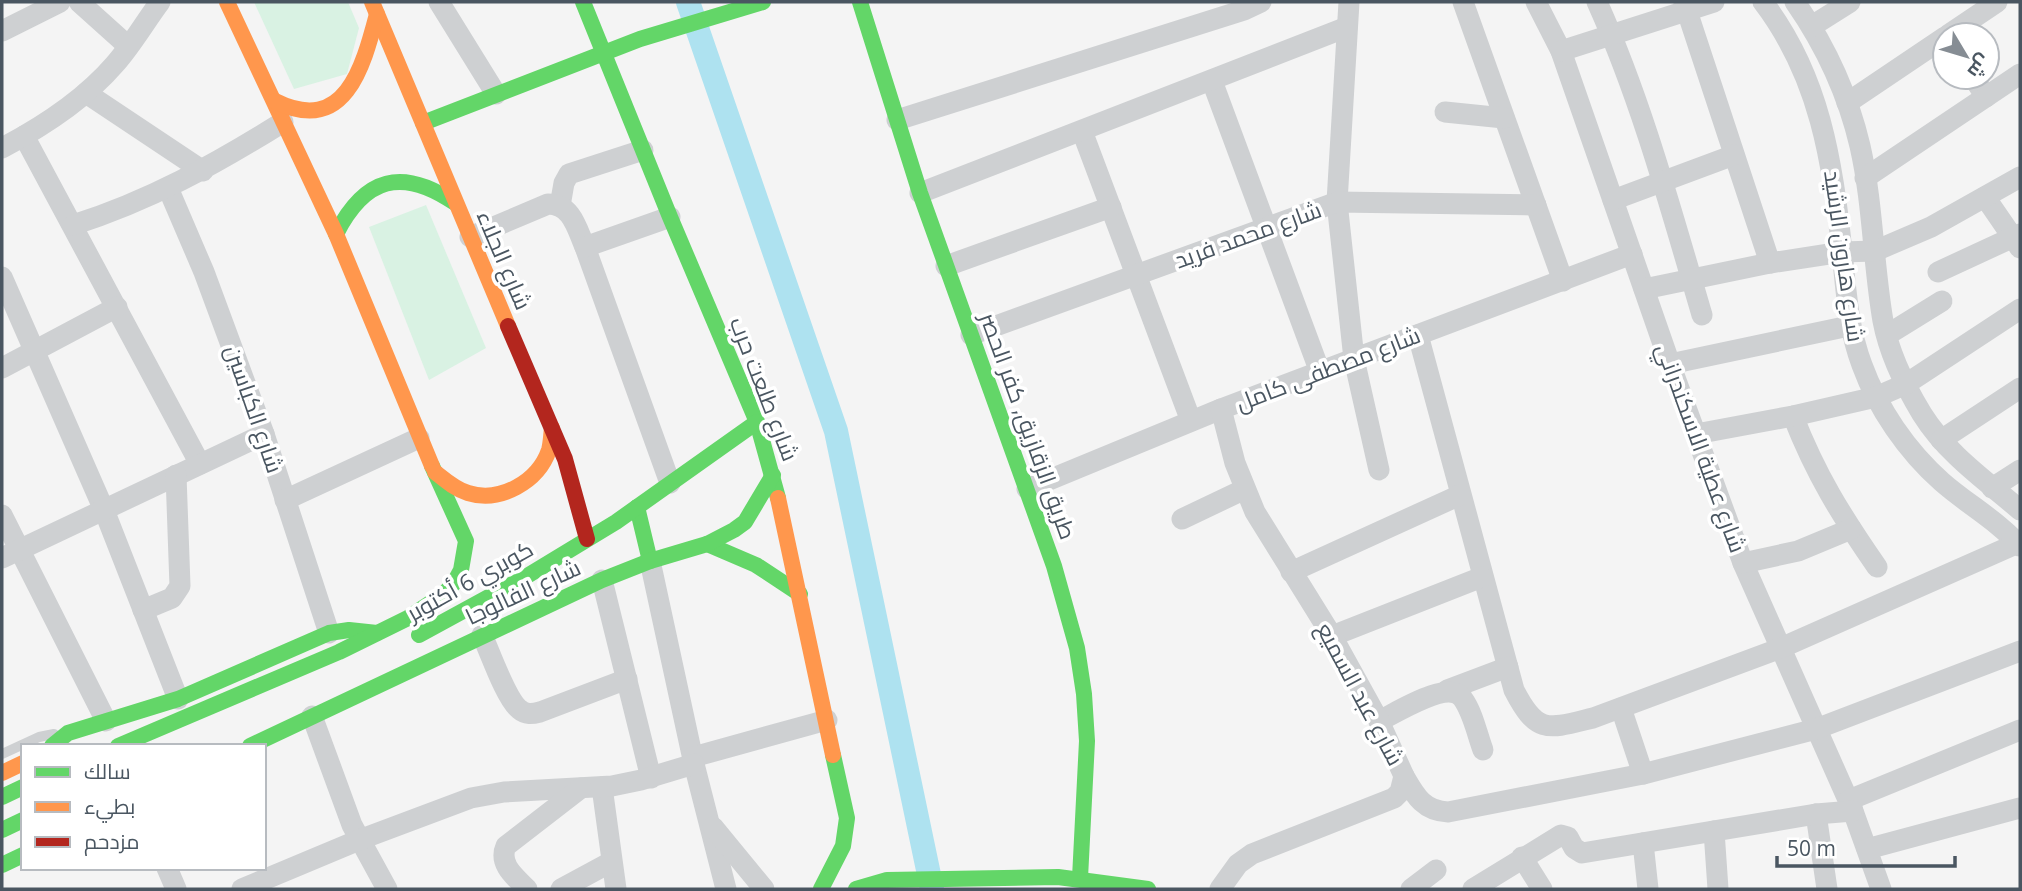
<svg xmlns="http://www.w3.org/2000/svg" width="2022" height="891" viewBox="0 0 2022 891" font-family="'Open Sans',Cairo,sans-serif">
<rect width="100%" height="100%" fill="#f4f4f4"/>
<g fill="#d9f2e3">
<path d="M254,2H348L359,28L347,74L294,89Z"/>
<path d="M426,205L486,348L429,380L369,227Z"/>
</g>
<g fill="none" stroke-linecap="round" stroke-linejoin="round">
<path stroke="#aee2f0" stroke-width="24" d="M688,2L836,431L932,889"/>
<path stroke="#ced0d2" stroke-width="10" d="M2,754L39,737L54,734"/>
<g stroke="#ced0d2" stroke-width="21">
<path d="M79,2L128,46"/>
<path d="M439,2L496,94"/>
<path d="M1349,2L1337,202L1354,359L1379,470"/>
<path d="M1463,2L1563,281"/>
<path d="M1536,2L1561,51L1670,364L1743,563L1853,811L1881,889"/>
<path d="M1597,2C1642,102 1671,210 1702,315"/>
<path d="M1684,2L1770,263"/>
<path d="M1763,2C1820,77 1832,160 1842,251C1846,290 1848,328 1862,365C1878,409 1907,451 1942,482C1967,504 1998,521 2020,546"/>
<path d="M1795,2C1825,45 1848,95 1860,146C1873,203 1873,263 1883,321C1889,353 1905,386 1922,414C1947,454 1985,480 2020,510"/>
<path d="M1812,26L1850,2"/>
<path d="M2,31L60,2"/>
<path d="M1948,35L1997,2"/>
<path d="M1561,51L1714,2"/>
<path d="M1973,77L1986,97"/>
<path d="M1212,81L1320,372"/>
<path d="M86,93L203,171"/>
<path d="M1847,103L1945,37"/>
<path d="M1445,112L1504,118"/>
<path d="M897,120L1244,10L1261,2"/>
<path d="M1082,131L1191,421"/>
<path d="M24,136L200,464"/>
<path d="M2,148C44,126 84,100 115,64C132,45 145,22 160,2"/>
<path d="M1865,178L2020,74"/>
<path d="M168,188L204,272L264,434L329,633"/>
<path d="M920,193L1347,27"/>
<path d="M1985,197L2020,248"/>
<path d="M1613,200L1734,155"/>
<path d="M560,206L564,183L569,174L643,150"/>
<path d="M73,225C149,201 216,164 283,122"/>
<path d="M470,237L548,204C572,204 577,229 585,247L670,483"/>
<path d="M585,247L670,217"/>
<path d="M946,266L1111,207"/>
<path d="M1938,272L2020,234"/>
<path d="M2,277L104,510L178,699"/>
<path d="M1644,289L1770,263L1842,252L1875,251L1931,227L2020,177"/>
<path d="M971,335L1337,202L1536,205"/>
<path d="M1418,335L1514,690C1537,735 1548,729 1593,718L1781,648L2018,543"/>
<path d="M1887,335L1942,301"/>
<path d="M1670,364L1849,326"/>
<path d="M2,368L117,307"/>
<path d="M1793,416C1816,475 1841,515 1877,567"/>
<path d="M1696,434L1793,416L1876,397L1906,384L2020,309"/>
<path d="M1941,440L2020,388"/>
<path d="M1992,488L2020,470"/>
<path d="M1027,489L1221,409L1632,254"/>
<path d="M285,500L419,438"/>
<path d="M2,515L106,721"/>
<path d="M1182,519L1245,489"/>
<path d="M2,558L264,434"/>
<path d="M650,561L694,764L726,889"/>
<path d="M1743,563L1798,551L1851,529"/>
<path d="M1291,572L1460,495"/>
<path d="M602,580L651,778"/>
<path d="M143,610L172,598L180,586L176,475"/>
<path d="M482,635C490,652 506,699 519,709C526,715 532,714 540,712L627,679"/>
<path d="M1332,636L1482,577"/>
<path d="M1447,690L1508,667"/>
<path d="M1621,708L1643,774"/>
<path d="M312,716L352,825L387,889"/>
<path d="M1379,721C1396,713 1450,678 1463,699C1473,713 1477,734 1483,750"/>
<path d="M693,757L827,720"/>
<path d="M1404,776C1415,795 1423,811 1448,812L1643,774L1816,729L2020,651"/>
<path d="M602,787L616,889"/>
<path d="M1849,800L2020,730"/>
<path d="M1816,814L1827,889"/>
<path d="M713,827L764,889"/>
<path d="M1714,831L1718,889"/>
<path d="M1643,843L1648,889"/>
<path d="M1867,849L2020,808"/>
<path d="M1522,857L1542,889"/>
<path d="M167,868L176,889"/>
<path d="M242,889L359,840L471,798L504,792L612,786L641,780L694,764"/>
<path d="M527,889C515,877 498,864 506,846L581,788"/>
<path d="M561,889L611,862"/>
<path d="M1220,889L1238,864L1252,854L1394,798L1400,792L1404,776L1379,721L1332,636L1255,512L1235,463L1221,409"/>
<path d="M1411,889L1436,870"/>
<path d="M1473,889L1561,835L1568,837L1574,848L1582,853L1816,814L1853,811"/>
</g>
<g stroke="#63d668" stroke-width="16">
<path d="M583,2L670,217L757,422L778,498"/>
<path d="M860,2L920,193L1054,566L1077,648L1084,694L1087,741L1080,878"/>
<path d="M423,123L640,39L763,2"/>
<path d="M336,234C365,177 402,167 455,203"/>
<path d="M637,507L650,561"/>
<path d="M707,544L756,565L800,594"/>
<path d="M419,635L527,576L616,522L757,422"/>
<path d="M52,746L68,733L178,699L329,633L349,630L377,633"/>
<path d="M118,746L339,652L408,618L444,594L454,583L461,570L466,541L432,466"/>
<path d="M250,746L602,580L650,561L707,544L734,530L745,522L773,475"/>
<path d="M2,797L23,787"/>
<path d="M2,830L23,820"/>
<path d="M2,865L23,855"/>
<path d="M821,889L843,846L847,818L833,755"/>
<path d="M856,889L887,880L1058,877L1148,889"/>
</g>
<g stroke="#ff974d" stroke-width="16">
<path d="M227,2L336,234L432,466"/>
<path d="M372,2L508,326"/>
<path d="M275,101C345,136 363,67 377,14"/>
<path d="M435,472C445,480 455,489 468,493C500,503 538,482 549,450C551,443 551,435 552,428"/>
<path d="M778,498L833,755"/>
<path d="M2,773L23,763"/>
</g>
<path stroke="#b3261e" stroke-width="16" d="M508,326L565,459L587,539"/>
</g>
<g text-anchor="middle" stroke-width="7" stroke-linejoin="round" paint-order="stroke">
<g font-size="23" fill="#4a5661" stroke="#fff">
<text transform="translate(1248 235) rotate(-20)" y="8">شارع محمد فريد</text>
<text transform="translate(1844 256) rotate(82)" y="8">شارع هارون الرشيد</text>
<text transform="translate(504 260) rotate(67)" y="8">شارع الجلاء</text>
<text transform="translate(1328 369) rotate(-21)" y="8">شارع مصطفى كامل</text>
<text transform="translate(764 389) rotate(69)" y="8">شارع طلعت حرب</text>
<text transform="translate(254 409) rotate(71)" y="8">شارع الكباسين</text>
<text transform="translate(1028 426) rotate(70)" y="8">طريق الزقازيق, كفر الحصر</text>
<text transform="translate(1701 448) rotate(70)" y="8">شارع عطية الاسكندراني</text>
<text transform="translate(470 581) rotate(-29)" y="8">كوبري 6 أكتوبر</text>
<text transform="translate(523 592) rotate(-25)" y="8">شارع الفالوجا</text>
<text transform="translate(1360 694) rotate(62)" y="8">شارع عبد السميع</text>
</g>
</g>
<rect width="2022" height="891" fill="none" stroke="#4a5661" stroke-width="7"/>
<rect x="21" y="744" width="245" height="126" fill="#ffffff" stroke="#b7bbc0" stroke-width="2"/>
<rect x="35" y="767" width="35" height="10" fill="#63d668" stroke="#b7bbc0" stroke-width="2"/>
<text x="84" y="779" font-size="21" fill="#4a5661">سالك</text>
<rect x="35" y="802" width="35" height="10" fill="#ff974d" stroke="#b7bbc0" stroke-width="2"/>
<text x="84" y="814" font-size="21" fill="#4a5661">بطيء</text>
<rect x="35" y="837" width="35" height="10" fill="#b3261e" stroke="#b7bbc0" stroke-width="2"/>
<text x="84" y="849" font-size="21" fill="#4a5661">مزدحم</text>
<g transform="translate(1966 56) rotate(128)"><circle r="33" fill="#ffffff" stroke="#b7bbc0" stroke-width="2"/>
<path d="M0-5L12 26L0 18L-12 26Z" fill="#868d94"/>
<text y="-10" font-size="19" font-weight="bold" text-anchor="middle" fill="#4a5661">ش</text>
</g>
<path d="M1777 856v10h178v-10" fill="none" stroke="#4a5661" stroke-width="3.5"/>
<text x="1787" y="856" font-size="21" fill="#4a5661" stroke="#ffffff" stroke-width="5" paint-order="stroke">50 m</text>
</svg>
